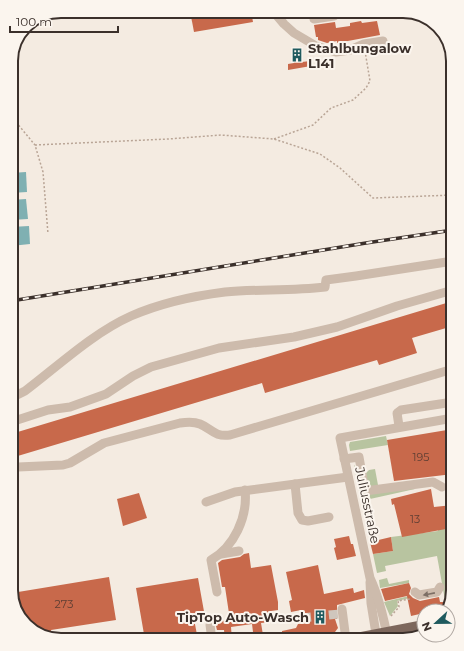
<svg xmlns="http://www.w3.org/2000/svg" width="464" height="651" viewBox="0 0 464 651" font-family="Montserrat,sans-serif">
<rect width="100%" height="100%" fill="#f4ebe1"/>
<g fill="#b8c4a0">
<path d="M386,436L388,445L350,451L349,445L350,442Z"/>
<path d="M354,465L356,467L360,490L414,488L415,489L361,501Z"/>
<path d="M375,469L378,485L377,486L370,487L368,484L366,473L369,470Z"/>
<path d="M434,507L444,518L453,574V590L447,611L437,556L385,566L386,571L377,573L373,554L393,551L391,537L438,531Z"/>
<path d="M387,578L389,584L409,580V583L380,588L379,580Z"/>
<path d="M409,596L410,598L397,601L398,606L390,616L384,602Z"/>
</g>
<g fill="#7fb0b2">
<path d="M26,172L27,192L11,193V173Z"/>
<path d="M26,199L28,219L11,220V200Z"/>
<path d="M29,226L30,244L11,246V227Z"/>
</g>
<g fill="#c8694b">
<path d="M190,11H251L253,22L194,32Z"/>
<path d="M361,21L362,23L377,21L380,35L337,43V41L327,43L318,40V37H316L314,25L335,22L336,28L350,26V23Z"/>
<path d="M300,48L302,62L310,61L311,66L288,70V64L294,63L292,50Z"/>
<path d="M453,301V326L412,338L417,353L379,365L377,360L265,393L262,383L11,458V434Z"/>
<path d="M453,429V474L394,481L387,440Z"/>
<path d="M431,489L434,507L453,505V553H450L446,529L402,537L394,504L392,505L391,499Z"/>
<path d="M139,493L147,518L123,526L117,499Z"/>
<path d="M349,536L351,544H353L356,556L337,560L334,548L336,547L334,539Z"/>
<path d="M391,537L393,551L373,554L370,542Z"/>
<path d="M249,553L251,568L271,565L278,602V610L271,611L272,622L261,623L263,635L282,633V631L296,628L298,624L302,623L301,610L291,612L289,601L292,600L286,572L318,565L324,594L353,588L354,593L364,590L365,598L337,605V619H335L338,628L335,632L298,640H254L252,624L231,627L232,640H225L224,630H217L215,622L230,620L225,587H222L218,563L222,560L240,557L244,554Z"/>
<path d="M109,577L116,620L51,630L52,638L36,633L18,615L12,593Z"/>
<path d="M198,578L205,617L194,619L198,640H159L157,636L152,633L149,634L145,640L136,588Z"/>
<path d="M409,583L411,588L409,594L413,598L420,601L439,597L440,602H446L447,609L437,611H424V613L411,616L407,596L385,601L381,589Z"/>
</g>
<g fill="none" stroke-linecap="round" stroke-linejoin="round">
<path stroke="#cfc6bd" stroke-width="9" stroke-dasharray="9 4.5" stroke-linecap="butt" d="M302,618L339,614"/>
<g stroke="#b9a596" stroke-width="1.5" stroke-dasharray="2 2" stroke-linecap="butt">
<path d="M342,11C348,17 355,17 362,11"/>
<path d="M363,11L370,13L382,11"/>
<path d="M11,116L35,145L43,172L48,234"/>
<path d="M274,139L313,125L331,108L353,100L366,88L370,81L365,51"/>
<path d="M35,145L168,139L221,135L274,139L320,154L340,168L373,198L453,195"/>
<path d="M391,616L399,607L398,601L410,599"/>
<path d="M316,640L337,635"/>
</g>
<g stroke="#cdbbac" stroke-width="9">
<path d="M273,11L284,24L294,33L316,46L336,52L350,50L364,44L383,41"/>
<path d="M314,19L334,16"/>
<path d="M11,398L25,391C58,366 93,333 131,316C161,303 193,296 225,292C258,289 292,291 325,287L326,280L356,276L453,261"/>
<path d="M11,422L48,410L70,407L106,394L133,376L151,367L219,348L294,337L337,327L397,306L453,290"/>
<path d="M399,426L397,413L401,410L453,402"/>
<path d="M344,459L359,457L365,491L433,482L442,487"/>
<path d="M11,470L18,467L63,465L70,463L104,443L180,423C186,422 193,421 200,424C212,429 214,437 230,435L453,369"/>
<path d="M295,484L298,513L302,520L308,521L329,517"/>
<path d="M206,502L235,492L348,477"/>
<path d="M221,554L239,551"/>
<path d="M370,582L371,603L377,640"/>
<path d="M217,592L211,560C234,547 248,517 245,490"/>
<path d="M415,592L419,595L437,592L440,587"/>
<path d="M342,609L346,640"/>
<path d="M210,625L212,640"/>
<path d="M152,639V640"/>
<path d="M388,640C384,619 379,597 370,578L340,438L453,418"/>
</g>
<path stroke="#7d675c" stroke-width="10" d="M346,640L424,625"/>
<g stroke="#3b302b" stroke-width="3.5">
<path id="rail" d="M11,301L366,243L453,230"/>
</g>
<use href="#rail" stroke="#fbf5ee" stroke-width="2" stroke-dasharray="6" stroke-linecap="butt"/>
</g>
<defs><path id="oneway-solid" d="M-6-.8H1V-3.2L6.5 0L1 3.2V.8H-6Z"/></defs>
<use fill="#7d6f65" href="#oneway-solid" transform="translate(429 594) rotate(169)"/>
<defs>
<g id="building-bare" transform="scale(1.08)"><path d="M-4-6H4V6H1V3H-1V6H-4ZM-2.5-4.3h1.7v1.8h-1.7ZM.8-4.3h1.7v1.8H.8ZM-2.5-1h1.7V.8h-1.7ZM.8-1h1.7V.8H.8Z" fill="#1f5a5e" stroke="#fbf5ee" stroke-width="2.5" paint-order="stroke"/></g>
</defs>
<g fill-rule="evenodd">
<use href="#building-bare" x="297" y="55"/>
<use href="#building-bare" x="320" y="617"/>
</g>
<g text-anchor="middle" stroke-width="4" stroke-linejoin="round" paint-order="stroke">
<g font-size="11" fill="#5e3e33">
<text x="421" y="461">195</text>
<text x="415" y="523">13</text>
<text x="64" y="608">273</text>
</g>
<g font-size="13" font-weight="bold" fill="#3b302b" stroke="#fbf5ee" text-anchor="start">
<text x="308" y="53">Stahlbungalow<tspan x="308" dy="15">L141</tspan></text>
<text x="309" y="622" text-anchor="end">TipTop Auto-Wasch</text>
</g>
<g font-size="13" fill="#3b302b" stroke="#fbf5ee">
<text transform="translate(368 505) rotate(78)" y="5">Juliusstraße</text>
</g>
</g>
<path d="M0 0H464V651H0ZM61 18H403A43 43 0 0 1 446 61V590A43 43 0 0 1 403 633H61A43 43 0 0 1 18 590V61A43 43 0 0 1 61 18Z" fill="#fbf5ee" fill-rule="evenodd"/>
<path fill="none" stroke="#3b302b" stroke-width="2" d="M61 18H403A43 43 0 0 1 446 61V590A43 43 0 0 1 403 633H61A43 43 0 0 1 18 590V61A43 43 0 0 1 61 18Z"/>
<g transform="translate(436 623) rotate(248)"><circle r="19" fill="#fbf5ee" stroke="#aea6a0"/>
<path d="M0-3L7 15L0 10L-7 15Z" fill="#1f5a5e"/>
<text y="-6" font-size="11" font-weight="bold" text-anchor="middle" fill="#3b302b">N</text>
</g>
<path d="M10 26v6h108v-6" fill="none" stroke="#3b302b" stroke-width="2"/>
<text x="16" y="26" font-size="12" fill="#3b302b" stroke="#fbf5ee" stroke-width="3" paint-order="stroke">100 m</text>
</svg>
